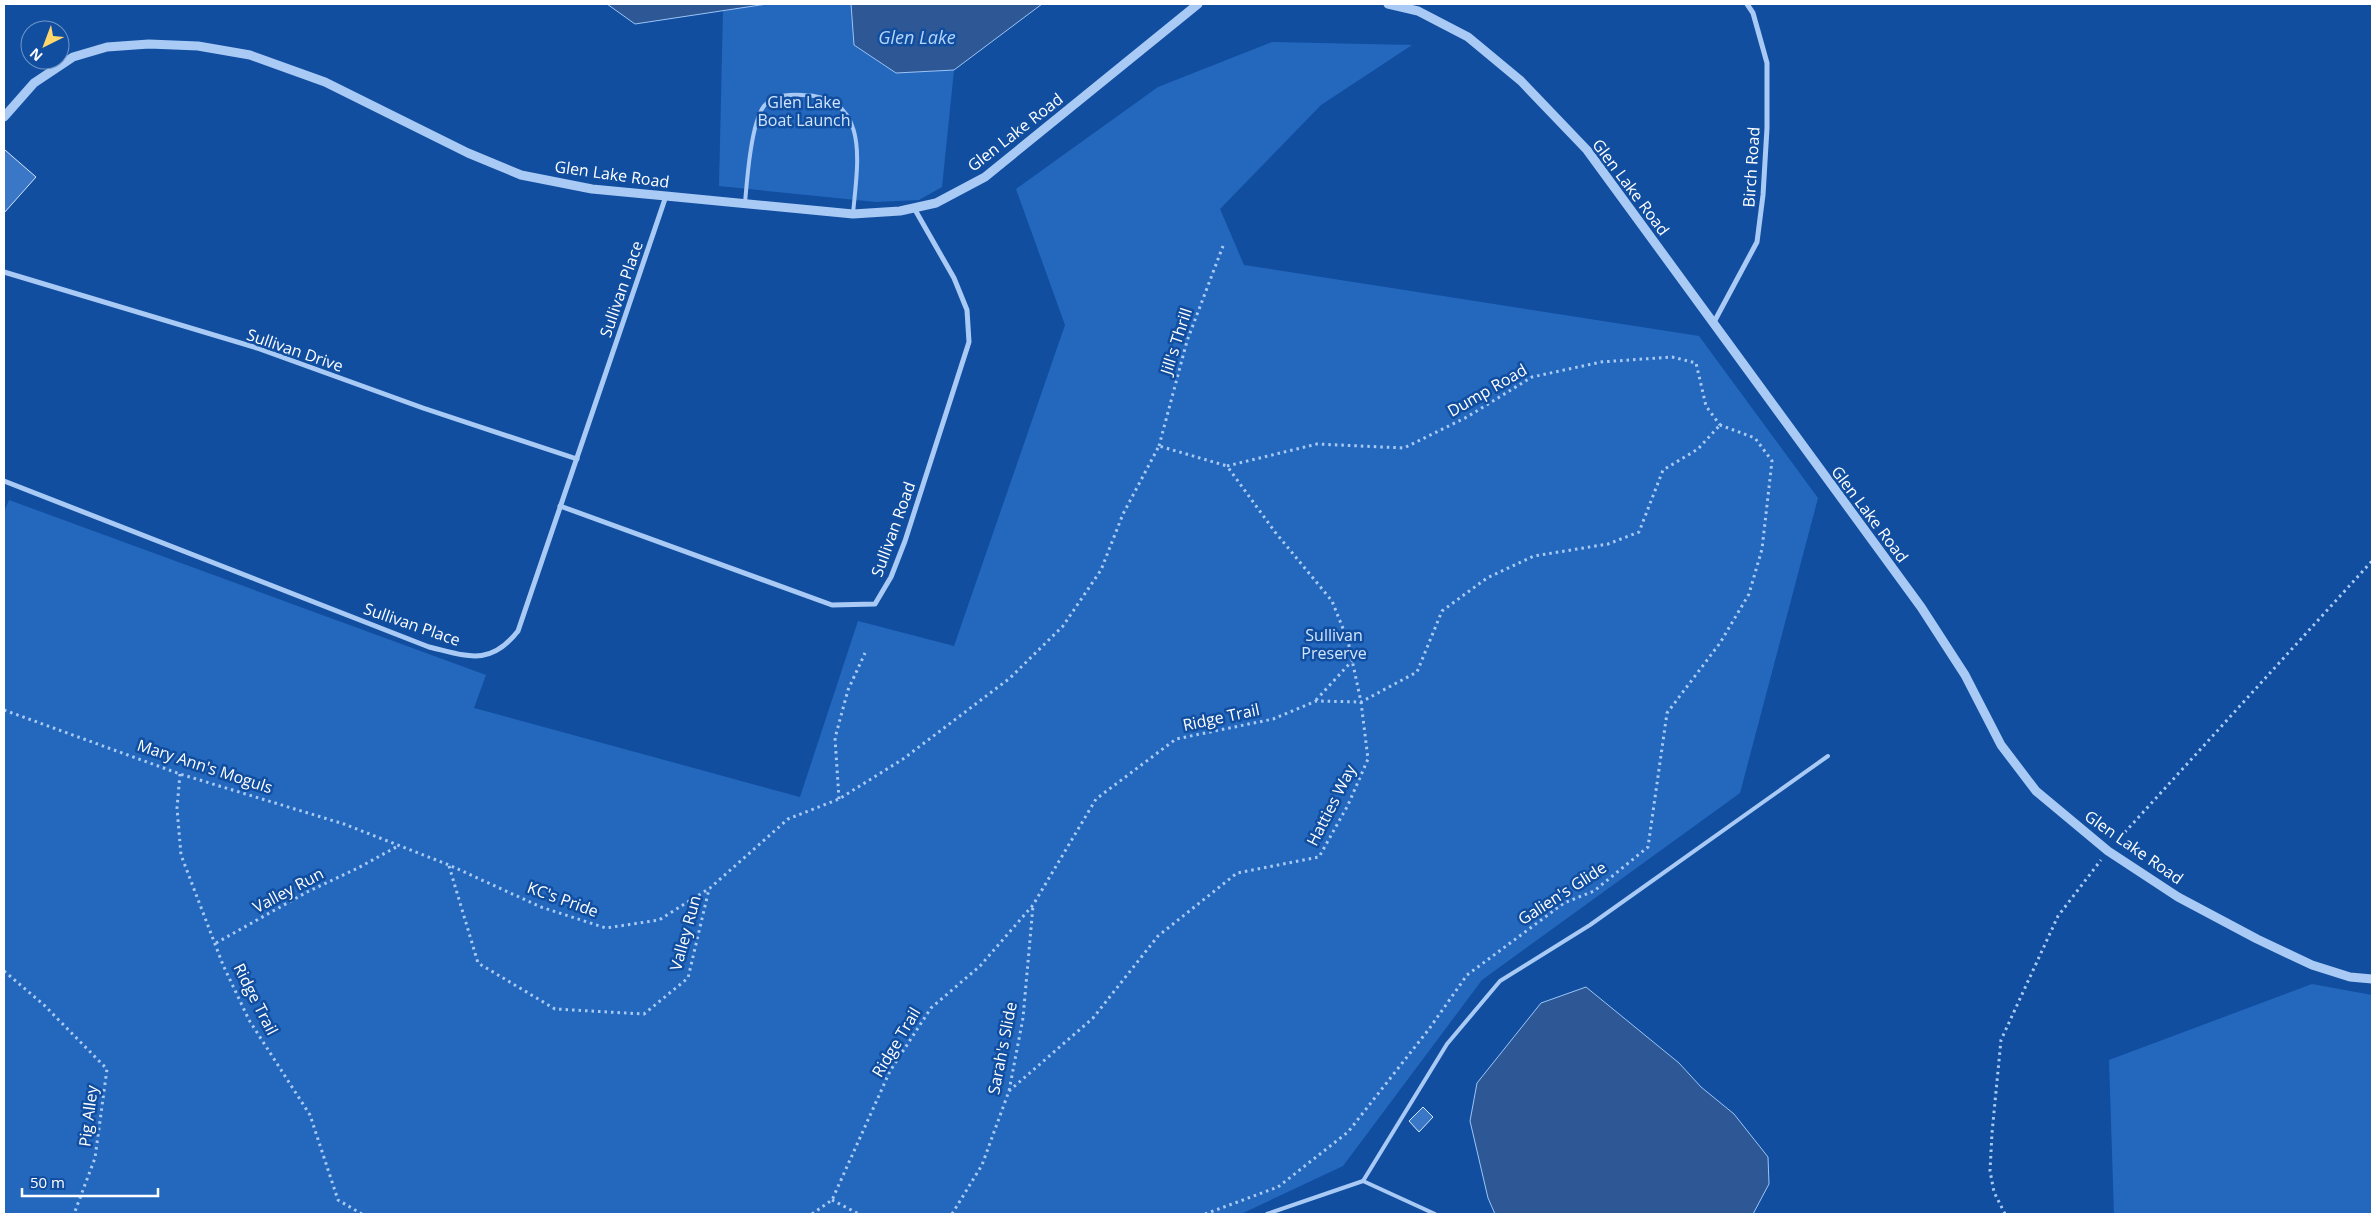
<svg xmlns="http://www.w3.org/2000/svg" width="2376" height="1218" viewBox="0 0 2376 1218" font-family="'Open Sans',sans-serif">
<rect width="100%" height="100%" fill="#114ea0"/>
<g fill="#2468be">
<path d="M767,4H851L854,45L896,73L954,70L942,187L919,200L876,202L719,186L723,11Z"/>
<path d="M1272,42L1412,45L1321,105L1220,209L1244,265L1699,336L1818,498L1740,793L1482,980L1343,1166L1241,1214H4V512L9,500L486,675L474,708L800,797L858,621L954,646L1065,325L1016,189L1158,87Z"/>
<path d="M2312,984L2372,995V1214H2114L2109,1060Z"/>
</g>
<g fill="#2d5895" stroke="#9bc5f8">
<path d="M607,4H767L635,24Z"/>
<path d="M851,4H1042L954,70L896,73L854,45Z"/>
<path d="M1586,987L1679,1063L1701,1087L1734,1114L1768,1157L1769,1184L1753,1214H1495L1488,1198L1470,1121L1477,1083L1541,1003Z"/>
</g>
<g fill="#3a77c7" stroke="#d2e5fe">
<path d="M5,150L36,177L4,213V151Z"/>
<path d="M1423,1107L1433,1117L1419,1132L1409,1121Z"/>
</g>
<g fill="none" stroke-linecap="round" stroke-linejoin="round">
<g stroke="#a9caf5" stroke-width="3" stroke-dasharray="2.5 4" stroke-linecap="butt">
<path d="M1159,446L1187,341L1223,246"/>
<path d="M1227,466L1317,444L1404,448L1467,417L1532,377L1601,362L1672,357L1696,363L1706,406L1720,425"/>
<path d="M1316,700L1352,661"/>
<path d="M4,710L180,774L344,824L449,865L541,907L606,928L659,920L710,888L788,819L839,799L903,759L1010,678L1063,626L1101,570L1123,514L1159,446L1227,466"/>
<path d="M180,774L177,808L181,855L223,965L249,1020L310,1115L338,1200L362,1214"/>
<path d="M839,799L835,738L848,690L865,653"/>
<path d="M2116,842L2372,561"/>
<path d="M449,866L478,963L555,1009L644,1014L688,978L709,889"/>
<path d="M216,943L307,892L358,868L398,846"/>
<path d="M4,971L44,1005L107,1069L95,1158L74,1214"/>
<path d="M1009,1091L1093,1018L1158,936L1237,873L1319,857L1348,805L1368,759L1361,702L1348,641L1332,601L1275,532L1227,466"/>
<path d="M832,1200L859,1214"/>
<path d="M812,1214L832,1200L890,1071L931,1008L980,966L1033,905L1096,799L1176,739L1273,719L1316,701L1361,702L1417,672L1442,611L1487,578L1534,556L1608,544L1639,532L1663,470L1698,449L1720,425"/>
<path d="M952,1214L982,1165L1009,1091L1023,1018L1033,906"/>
<path d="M1205,1214L1278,1187L1348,1132L1429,1029L1467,975L1564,903L1594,891L1648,847L1667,713L1720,643L1749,594L1762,549L1772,461L1755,438L1720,425"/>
<path d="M2005,1214L1994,1192L1990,1171L1992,1133L2001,1040L2058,916L2101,860"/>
</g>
<g stroke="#a9caf5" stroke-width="4">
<path d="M745,203C747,180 751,123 764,106C773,95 791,94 803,95C872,97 857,166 853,214"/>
<path d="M1363,1181L1435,1214"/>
<path d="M1267,1214L1363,1181L1447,1044L1500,981L1590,925L1828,756"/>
</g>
<g stroke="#a9caf5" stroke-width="5">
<path d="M4,272L257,348L423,408L577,459"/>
<path d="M1713,324L1757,242L1763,195L1767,128V63L1753,13L1747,4"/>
<path d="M4,481L429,647C467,656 490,667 518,631L666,196"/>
<path d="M560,506L832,605L875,604L891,577L905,541L969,342L967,310L954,278L914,208"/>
</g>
<g stroke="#a9caf5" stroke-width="9">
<path d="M1388,4L1418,11L1468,37L1521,81L1587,150L1921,607L1965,675L2001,745L2036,791L2108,851L2178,897L2257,939L2312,965L2350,977L2372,979"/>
<path d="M4,117L34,83L73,57L107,47L149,44L198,46L250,55L325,82L468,153L521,175L592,189L666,196L853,214L900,211L936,203L985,177L1198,4"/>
</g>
</g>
<g text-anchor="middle" stroke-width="5" stroke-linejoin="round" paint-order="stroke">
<g font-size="16" fill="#d2e5fe" stroke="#114ea0">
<text x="804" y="108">Glen Lake<tspan x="804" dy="18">Boat Launch</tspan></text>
<text x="1334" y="641">Sullivan<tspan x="1334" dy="18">Preserve</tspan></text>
</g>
<g font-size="16" fill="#fff" stroke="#114ea0">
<text transform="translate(1015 132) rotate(-38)" y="6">Glen Lake Road</text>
<text transform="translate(1751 167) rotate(-86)" y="6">Birch Road</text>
<text transform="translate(612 174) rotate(8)" y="6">Glen Lake Road</text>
<text transform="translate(1631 187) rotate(53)" y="6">Glen Lake Road</text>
<text transform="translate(621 289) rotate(-71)" y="6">Sullivan Place</text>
<text transform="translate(1176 341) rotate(-72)" y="6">Jill's Thrill</text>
<text transform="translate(295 350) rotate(19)" y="6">Sullivan Drive</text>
<text transform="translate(1487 390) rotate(-30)" y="6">Dump Road</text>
<text transform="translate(1870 514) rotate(53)" y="6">Glen Lake Road</text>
<text transform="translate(893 529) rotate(-70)" y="6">Sullivan Road</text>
<text transform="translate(412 624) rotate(19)" y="6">Sullivan Place</text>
<text transform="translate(1221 717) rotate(-12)" y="6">Ridge Trail</text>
<text transform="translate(205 766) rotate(18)" y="6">Mary Ann's Moguls</text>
<text transform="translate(1331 805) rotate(-63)" y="6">Hatties Way</text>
<text transform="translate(2134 847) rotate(35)" y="6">Glen Lake Road</text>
<text transform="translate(288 890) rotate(-28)" y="6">Valley Run</text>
<text transform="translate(1562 893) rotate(-33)" y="6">Galien's Glide</text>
<text transform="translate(563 899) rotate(20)" y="6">KC's Pride</text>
<text transform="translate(685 933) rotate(-75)" y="6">Valley Run</text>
<text transform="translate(256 999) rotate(63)" y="6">Ridge Trail</text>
<text transform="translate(896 1042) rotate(-59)" y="6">Ridge Trail</text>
<text transform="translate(1002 1048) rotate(-79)" y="6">Sarah's Slide</text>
<text transform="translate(88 1116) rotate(-83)" y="6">Pig Alley</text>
</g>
<g font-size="18" font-style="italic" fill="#b6d5fb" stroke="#114ea0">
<text x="917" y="44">Glen Lake</text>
</g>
</g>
<rect width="2376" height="1218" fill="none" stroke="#ffffff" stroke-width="10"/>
<g transform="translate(45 45) rotate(222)"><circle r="24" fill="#114ea0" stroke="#7095c6"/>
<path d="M0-4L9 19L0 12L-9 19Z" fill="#ffd76d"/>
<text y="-8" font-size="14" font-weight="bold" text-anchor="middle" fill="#ffffff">N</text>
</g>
<path d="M22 1188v8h136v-8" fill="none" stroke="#ffffff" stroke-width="2.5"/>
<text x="30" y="1188" font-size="15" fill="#ffffff" stroke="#114ea0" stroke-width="4" paint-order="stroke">50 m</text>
</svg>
